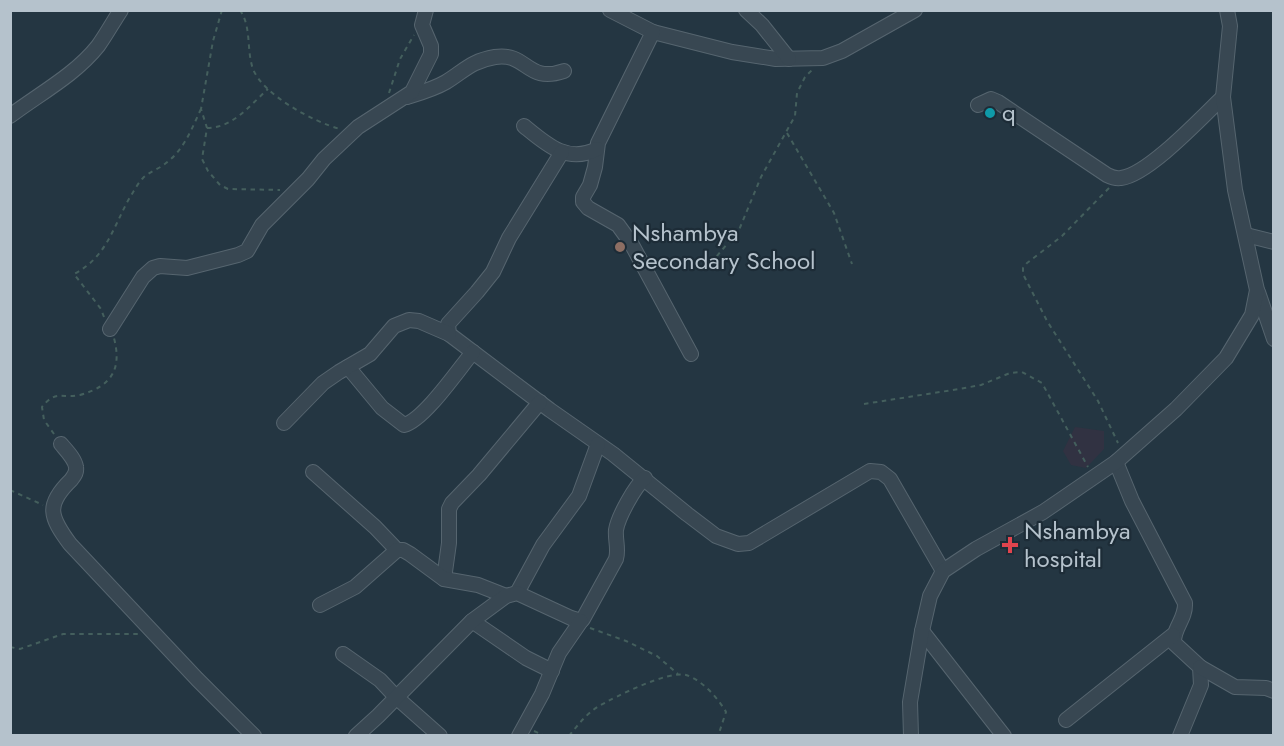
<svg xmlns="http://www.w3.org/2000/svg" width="1284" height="746" viewBox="0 0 1284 746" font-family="Jost,sans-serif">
<rect width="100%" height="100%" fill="#243642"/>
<path fill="#313242" d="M1075,427L1104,431V449L1086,468L1071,465L1063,451Z"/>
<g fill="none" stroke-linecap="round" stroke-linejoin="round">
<g stroke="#56656f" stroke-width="16">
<g id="minor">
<path d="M610,10L653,32L732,52L776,59L823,58L842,51L915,10"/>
<path d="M746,10L762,25L789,59"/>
<path d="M653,32L598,143L595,167L590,185L583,197V202L588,208L618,225L631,243L691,354"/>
<path d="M407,97C420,93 434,89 446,82C464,71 471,61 495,57C528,52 526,84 564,71"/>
<path d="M978,105L991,99L998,102L1107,175C1111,177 1116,179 1121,178C1148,175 1202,117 1223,97"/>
<path d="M10,116C39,94 75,75 98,46C106,35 113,22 121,10"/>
<path d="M524,126C546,144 567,164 597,149"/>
<path d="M562,152L509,238L493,272L477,292L448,324L449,334L550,410L613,454L687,514L716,536L738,544L749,543L870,471L881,472L890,479L943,571"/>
<path d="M1246,235L1274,242"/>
<path d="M1258,292L1274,339"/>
<path d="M110,329L143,277L153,268L160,266L187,268L238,255L247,251L262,225L308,179L324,159L358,127L412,92L431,54V46L422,25L426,10"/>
<path d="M348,367L382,408L404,425C424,420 458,370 473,352"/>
<path d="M284,423L323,383L339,372L370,354L394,326L409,320L419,321L449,334"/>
<path d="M61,444C66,450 75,459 76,467C77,473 74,476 71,480C45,505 50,517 70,544L197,679L254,736"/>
<path d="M1116,462L1132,501L1185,603C1186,619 1173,628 1174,643L1200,667L1201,685L1180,736"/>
<path d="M313,472L375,527L397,550"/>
<path d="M444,579L449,543V509L452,503L479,475L540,402"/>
<path d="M517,593L543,545L579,496L598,444"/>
<path d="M320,605L355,587L397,550H403L410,554L444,579L478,585L506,596"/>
<path d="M472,621L526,658L552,671"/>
<path d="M922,631L1004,736"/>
<path d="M343,654L380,680L396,697L440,736"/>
<path d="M1200,667L1235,687L1266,688L1274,691"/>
<path d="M1066,720L1173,635"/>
<path d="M356,736L378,716L472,621L506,596L517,593L571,618L581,621L583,619L616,559C619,549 615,540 616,530C618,517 635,486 645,478"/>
<path d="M519,736L542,694L559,653L581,621"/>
<path d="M911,736L910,702L922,631L930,596L943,571L976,549L1043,512L1116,462L1176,409L1226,358L1252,315L1257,290L1235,190L1223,97L1230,26L1227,10"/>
</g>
</g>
<g stroke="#445f5d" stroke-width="2" stroke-dasharray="4.5 4.5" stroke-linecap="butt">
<path d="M222,10L213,41L201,109L207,128L202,159L208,171L220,185L228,189L280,190"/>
<path d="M240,10C252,28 246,49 253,69C263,95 314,122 340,129"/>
<path d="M389,93L400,59L414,35"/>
<path d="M207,128C233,128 250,105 268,89"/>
<path d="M787,133L834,213L852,264"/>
<path d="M1109,188L1062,236L1027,263L1023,268V274L1047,321L1098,401L1118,443"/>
<path d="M711,263L739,230L761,177L795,116L797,93L805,77L812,70"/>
<path d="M104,317L101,309L74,274C107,257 113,227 130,197C134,191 138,183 143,178C149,172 159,169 166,163C184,150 192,128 201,109"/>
<path d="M864,404L959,389L981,385L1010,373L1022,372L1042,383L1088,467"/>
<path d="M54,434L44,420L42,407C56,389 63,399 80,395C112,386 122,369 114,338"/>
<path d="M10,490L43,505"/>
<path d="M590,628L626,641L657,656L678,674"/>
<path d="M10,647L20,649L63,634H138"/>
<path d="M534,731L545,736"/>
<path d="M569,736C578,725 586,714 599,706C615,697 668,670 686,675C702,680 718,698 726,712L718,736"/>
</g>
<use href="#minor" stroke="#384752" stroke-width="14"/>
</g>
<circle fill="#0f9aa8" stroke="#1d2c37" stroke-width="2" cx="990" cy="113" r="6"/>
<circle fill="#8d6e63" stroke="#1d2c37" stroke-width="2" cx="620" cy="247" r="6"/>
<path fill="#e0444e" stroke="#1d2c37" stroke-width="2" d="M1007 536h6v6h6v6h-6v6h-6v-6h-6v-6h6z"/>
<g text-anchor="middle" stroke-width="4.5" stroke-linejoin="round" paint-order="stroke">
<g font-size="24" fill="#b5c2cc" stroke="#1d2c37" text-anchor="start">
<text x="1002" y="121">q</text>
<text x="632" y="241">Nshambya<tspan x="632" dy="28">Secondary School</tspan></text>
<text x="1024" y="539">Nshambya<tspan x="1024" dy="28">hospital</tspan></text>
</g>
</g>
<rect width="1284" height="746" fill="none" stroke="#b5c2cc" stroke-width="24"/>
</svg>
